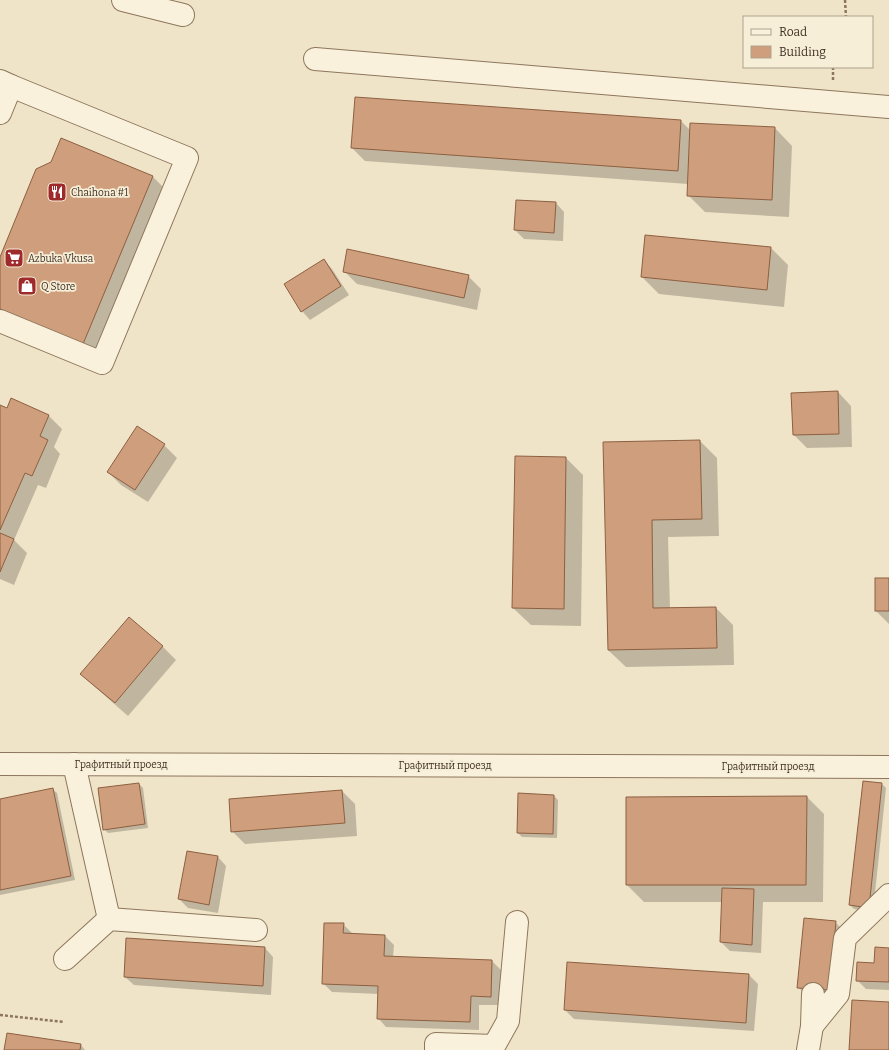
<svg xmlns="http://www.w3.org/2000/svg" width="889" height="1050" viewBox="0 0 889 1050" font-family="Bitter,serif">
<rect width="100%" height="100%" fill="#f0e4c8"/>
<g fill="#0003">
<path d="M681,121L691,131L775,128L792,146L789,217L705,212L688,195V184L365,161L352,148Z"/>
<path d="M152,176L170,194L101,360L0,318V259Z"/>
<path d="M556,203L564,212L563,241L524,239L515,230Z"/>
<path d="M646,236L771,248L788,265L784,307L659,294L642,277Z"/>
<path d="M324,260L332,269L349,295L310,320L302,311Z"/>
<path d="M344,271L468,276L481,289L477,310L357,284Z"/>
<path d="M838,392L851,406L852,447L807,448L794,435Z"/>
<path d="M11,399L49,416L62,429L54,447L60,454L46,488L38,485L14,540L27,553L14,585L0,579V406L7,409Z"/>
<path d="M700,441L717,458L719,536L668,537L670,609L716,608L733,625L734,665L626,667L608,650L604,443Z"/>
<path d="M164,445L177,458L148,502L121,485L108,472Z"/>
<path d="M516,457L566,458L583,475L581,626L531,625L513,608Z"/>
<path d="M889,579V624L876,611Z"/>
<path d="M129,618L163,647L176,660L128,716L95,687L81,674Z"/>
<path d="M139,784L143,788L148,828L108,833L104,829Z"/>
<path d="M882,784L886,788L873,912L854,909L850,905Z"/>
<path d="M52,789L57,793L75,880L0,895V800Z"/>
<path d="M342,791L355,804L357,836L245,844L232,831Z"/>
<path d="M554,796L558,800L557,838L522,837L518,833Z"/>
<path d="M807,797L824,814L823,902H763L761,953L730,951L721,942L723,902H644L627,885V798Z"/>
<path d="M218,857L226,866L218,913L188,908L179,899Z"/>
<path d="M835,922L844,931L838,999L807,996L798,987Z"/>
<path d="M343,924L352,933V935L385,936L394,945L393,957L492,961L501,970L499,1005H479V1030L386,1027L378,1018L379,994L332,992L323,983Z"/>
<path d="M265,948L273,957L271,995L134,985L125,977Z"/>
<path d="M889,949V990L866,989L857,980Z"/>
<path d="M568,963L749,975L758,984L754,1031L574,1019L565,1010Z"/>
<path d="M81,1045L85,1050H5Z"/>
</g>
<g fill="#cf9f7d" stroke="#8d5f41">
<path d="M355,97L681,120L678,171L351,148Z"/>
<path d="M690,123L775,127L772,200L687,196Z"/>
<path d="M61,138L153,176L83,344L0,309V257L36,169L51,162Z"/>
<path d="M516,200L556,202L554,233L514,230Z"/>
<path d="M645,235L771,247L767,290L641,277Z"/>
<path d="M347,249L469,275L464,298L343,272Z"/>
<path d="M324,259L341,286L301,312L284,284Z"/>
<path d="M838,391L839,434L793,435L791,393Z"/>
<path d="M11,398L49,415L40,436L48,440L32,476L25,473L0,530V405L7,408Z"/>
<path d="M137,426L165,444L135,490L107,472Z"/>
<path d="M700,440L702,519L652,520L653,608L716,607L717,648L608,650L603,442Z"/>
<path d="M515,456L566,457L564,609L512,608Z"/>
<path d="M0,533L14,539L0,572Z"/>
<rect x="875" y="578" width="14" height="33"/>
<path d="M129,617L163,646L115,703L80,674Z"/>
<path d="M863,781L882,783L869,908L849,905Z"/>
<path d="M139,783L145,824L103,830L98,788Z"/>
<path d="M53,788L71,876L0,890V799Z"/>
<path d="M342,790L345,823L231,832L229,799Z"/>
<path d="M518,793L554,795L553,834L517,833Z"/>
<path d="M807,796L806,885H626V797Z"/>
<path d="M187,851L218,856L209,905L178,899Z"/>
<path d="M722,888L754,889L752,945L720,942Z"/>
<path d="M804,918L836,921L830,990L797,988Z"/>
<path d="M324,923H344L343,933L385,935L384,956L492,960L491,997L471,996L470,1022L377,1019L378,986L322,984Z"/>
<path d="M126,938L265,947L263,986L124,977Z"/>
<path d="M875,947L889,948V982L856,981L857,962L874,963Z"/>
<path d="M567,962L749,974L746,1023L564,1010Z"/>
<path d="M852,1000L889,1002V1050H849Z"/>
<path d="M7,1033L81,1044L80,1050H4Z"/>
</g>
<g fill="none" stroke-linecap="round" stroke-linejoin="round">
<g stroke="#8d765c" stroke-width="24">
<g id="minor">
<path d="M123,0L183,15"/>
<path d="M315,59L889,107"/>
<path d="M0,81L11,86L0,113"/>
<path d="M0,321L102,363L187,158L11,86"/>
<path d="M0,764L889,767"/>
<path d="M74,764L109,919"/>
<path d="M65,959L109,919L256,930"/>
<path d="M812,1026L838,994L845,938L889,895"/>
<path d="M436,1050V1044L494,1046L508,1021L517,922"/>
<path d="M808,1050L812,1026L813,994"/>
</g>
</g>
<g stroke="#8d765c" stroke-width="2.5" stroke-dasharray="3 2" stroke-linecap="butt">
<path d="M845,0L846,17"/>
<path d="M833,67V82"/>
<path d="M0,1015L64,1022"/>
</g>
<use href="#minor" stroke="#faf1dc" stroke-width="22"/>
</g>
<defs>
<g id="restaurant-square" transform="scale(1)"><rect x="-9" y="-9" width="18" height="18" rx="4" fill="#9e2a2b" stroke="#f7eed8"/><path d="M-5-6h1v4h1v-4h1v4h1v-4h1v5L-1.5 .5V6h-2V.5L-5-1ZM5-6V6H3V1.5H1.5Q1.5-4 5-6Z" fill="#fff"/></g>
<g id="supermarket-square" transform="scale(1)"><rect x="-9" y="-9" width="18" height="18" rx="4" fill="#9e2a2b" stroke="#f7eed8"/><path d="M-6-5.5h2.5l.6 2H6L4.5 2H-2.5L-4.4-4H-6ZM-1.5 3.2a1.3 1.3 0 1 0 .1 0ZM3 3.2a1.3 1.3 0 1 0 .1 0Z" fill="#fff"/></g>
<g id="shop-square" transform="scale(1)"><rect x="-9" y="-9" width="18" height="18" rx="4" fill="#9e2a2b" stroke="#f7eed8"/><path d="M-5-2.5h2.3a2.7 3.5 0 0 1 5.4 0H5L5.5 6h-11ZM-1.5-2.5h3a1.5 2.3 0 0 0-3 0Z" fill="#fff"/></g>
</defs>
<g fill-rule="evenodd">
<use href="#restaurant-square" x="57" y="192"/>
<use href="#supermarket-square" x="14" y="258"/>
<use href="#shop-square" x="27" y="286"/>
</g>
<g text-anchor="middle" stroke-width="3.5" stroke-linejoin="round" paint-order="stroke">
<g font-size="10" fill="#3d2e20" stroke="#f7eed8" text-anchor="start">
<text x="71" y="196">Chaihona #1</text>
<text x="28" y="262">Azbuka Vkusa</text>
<text x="41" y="290">Q Store</text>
</g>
<g font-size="10" fill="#3d2e20" stroke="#f7eed8">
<text x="121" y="768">Графитный проезд</text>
<text x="445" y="769">Графитный проезд</text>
<text x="768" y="770">Графитный проезд</text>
</g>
</g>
<rect x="743" y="16" width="130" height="52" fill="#f7eed8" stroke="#ada18e"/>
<rect x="751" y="29" width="20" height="6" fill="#faf1dc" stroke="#ada18e"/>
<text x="779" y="36" font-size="12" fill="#3d2e20">Road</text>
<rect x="751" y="46" width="20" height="12" fill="#cf9f7d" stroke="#ada18e"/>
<text x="779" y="56" font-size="12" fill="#3d2e20">Building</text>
</svg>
